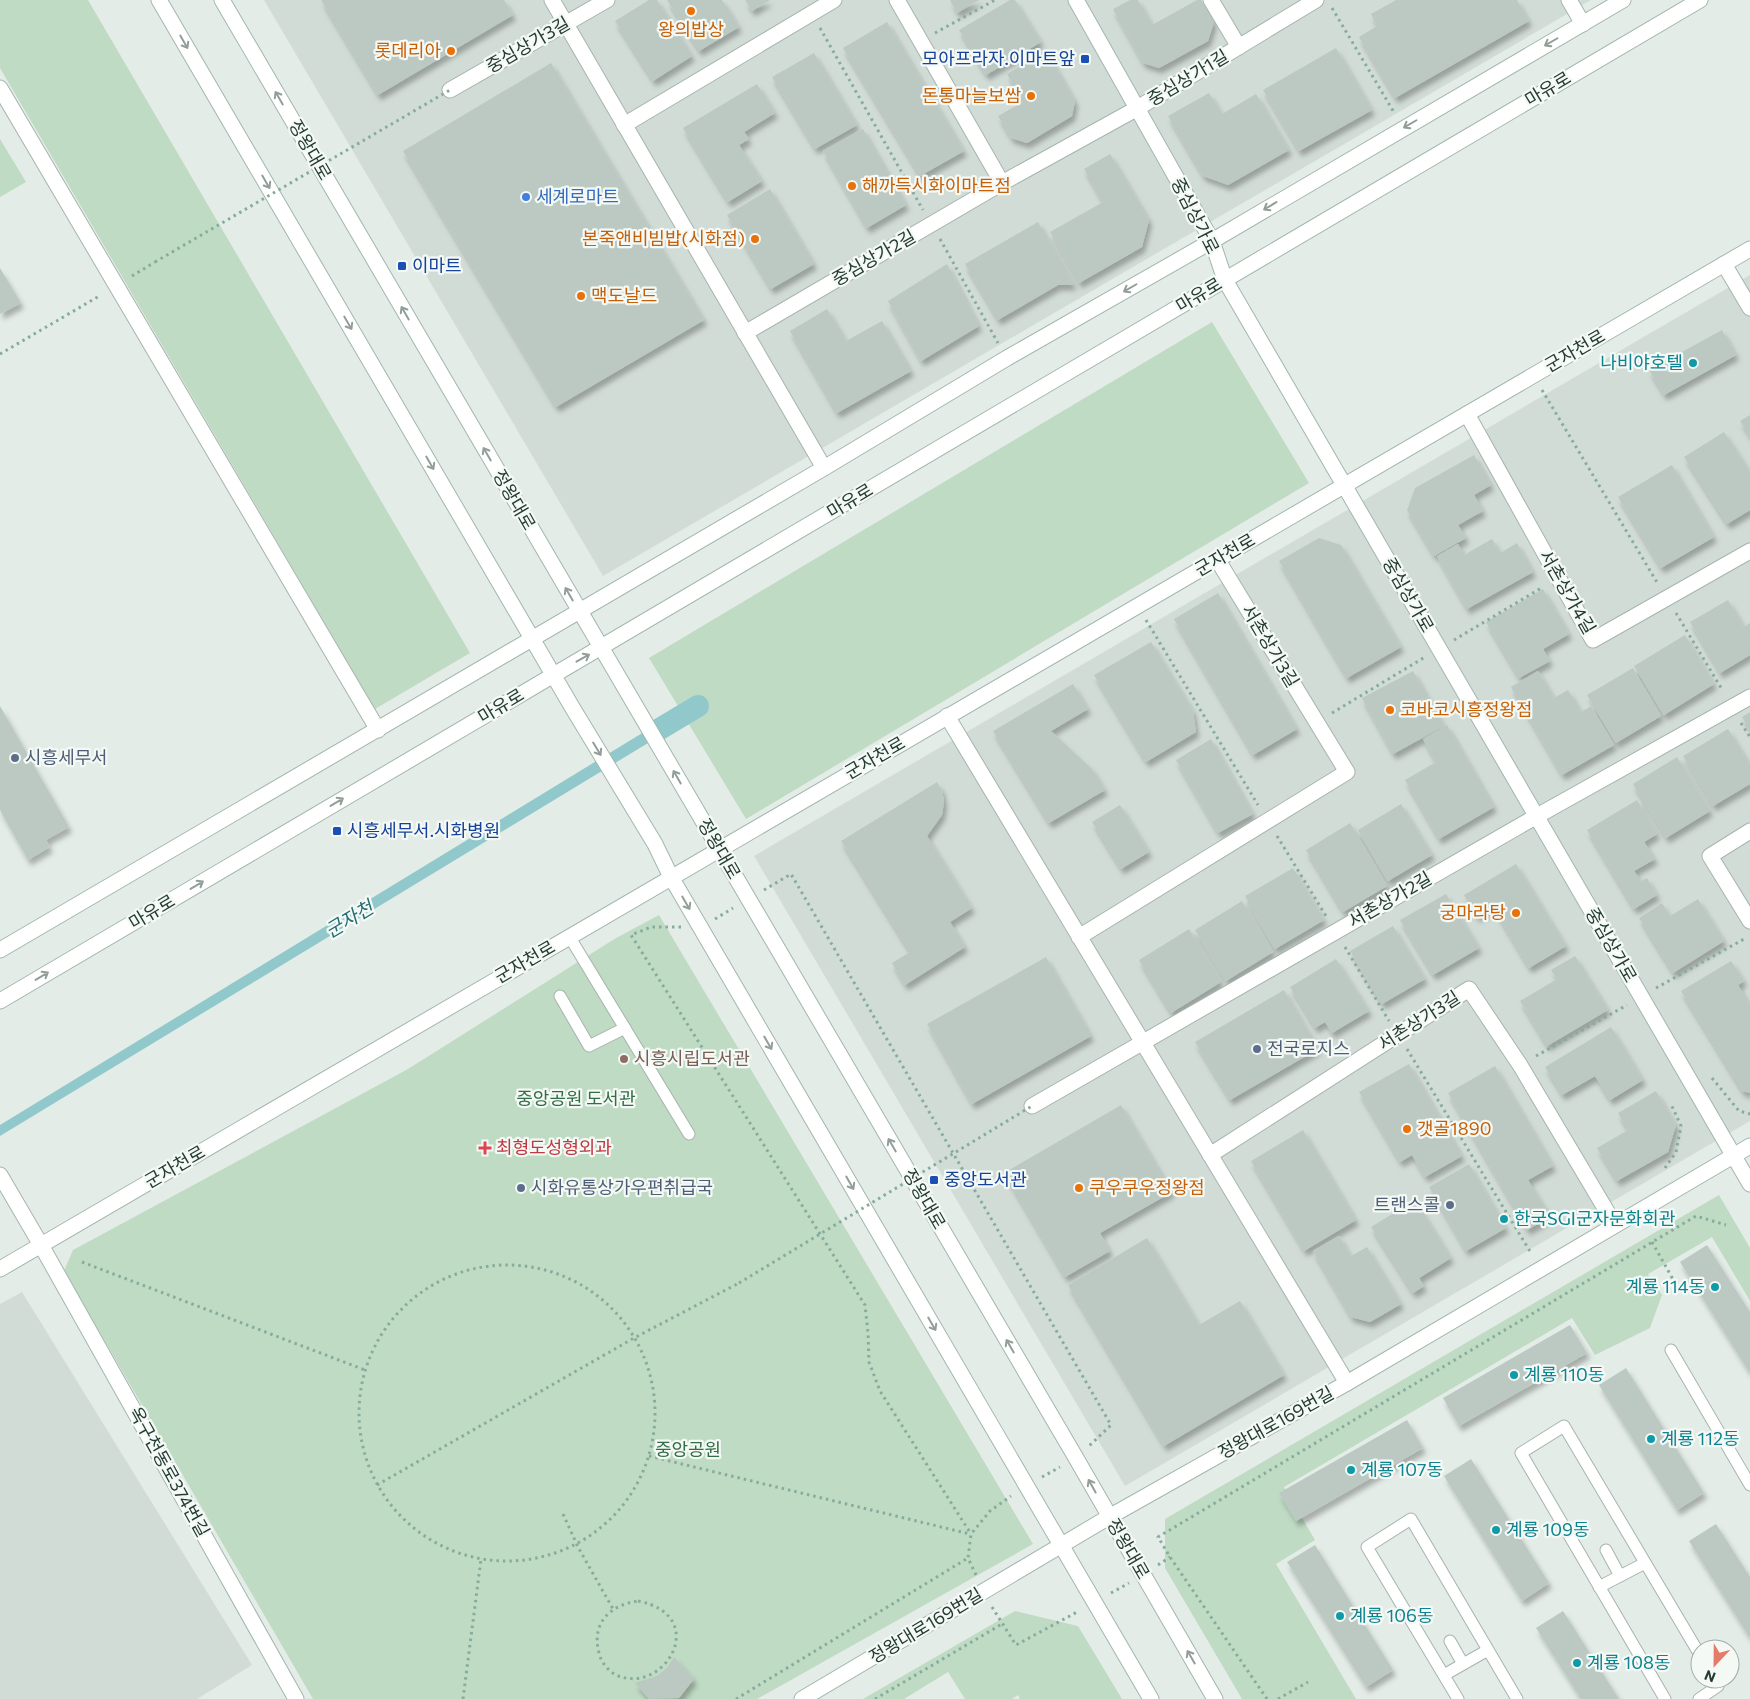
<svg xmlns="http://www.w3.org/2000/svg" width="1750" height="1699" viewBox="0 0 1750 1699" font-family="Commissioner,'Noto Sans KR',sans-serif">
<defs>
<filter id="shadow"><feDropShadow dx="3" dy="5.5" stdDeviation="2.5" flood-color="#0004"/></filter>
</defs>
<rect width="100%" height="100%" fill="#e4ece7"/>
<g fill="#d2dcd6">
<path d="M264,0H1591L603,576Z"/>
<path d="M1750,275V1121L1125,1486L754,856Z"/>
<path d="M22,1292L252,1665L197,1699H0V1304Z"/>
</g>
<g fill="#bfdbc4">
<path d="M0,0H88L470,653L375,709L0,68Z"/>
<path d="M0,139L26,182L0,197Z"/>
<path d="M1212,322L1309,483L746,819L649,658Z"/>
<path d="M659,915L1033,1544L757,1699H313L64,1271L73,1250L408,1069L616,938Z"/>
<path d="M1719,1195L1750,1248V1301L1712,1237L1648,1274L1662,1295L1650,1328L1595,1355L1572,1318L1284,1487L1315,1540L1276,1564L1356,1699H1242L1165,1568V1519Z"/>
<path d="M1015,1611L1078,1626L1122,1699H1020L1018,1695L1012,1699H965L948,1672L904,1699H863Z"/>
</g>
<path fill="#91c8cb" d="M680,710L686,720L0,1136V1125Z"/>
<g fill="none" stroke-linecap="round" stroke-linejoin="round">
<path stroke="#91c8cb" stroke-width="22" d="M658,730L698,706"/>
</g>
<g fill="#bcc9c3" filter="url(#shadow)">
<path d="M321,0H504L513,15L378,95Z"/>
<path d="M649,0H657L692,56L653,81L615,21Z"/>
<path d="M667,0H722L739,27L699,51Z"/>
<path d="M745,0H770L752,11Z"/>
<path d="M950,0H979L957,13Z"/>
<path d="M1010,0H1015L1041,42L986,75L959,30Z"/>
<path d="M1130,0H1138L1152,25L1197,0H1201L1214,22L1208,41L1159,68L1143,63L1113,9Z"/>
<path d="M1396,0H1517L1529,21L1395,98L1359,37L1377,26L1371,14Z"/>
<path d="M887,22L964,151L920,176L843,48Z"/>
<path d="M1336,48L1372,110L1299,151L1263,90Z"/>
<path d="M1046,51L1075,101L1072,116L1027,143L1011,138L998,116L1023,102L1007,74Z"/>
<path d="M814,53L857,125L815,149L772,77Z"/>
<path d="M551,63L704,320L556,407L403,151Z"/>
<path d="M757,84L775,113L744,132L749,139L739,145L762,181L728,202L683,128Z"/>
<path d="M1209,93L1222,114L1256,94L1289,150L1228,185L1203,176L1168,116Z"/>
<path d="M863,129L906,205L867,228L823,151Z"/>
<path d="M1110,154L1149,220L1142,247L1079,283L1050,232L1103,202L1084,169Z"/>
<path d="M770,189L814,264L771,289L727,215Z"/>
<path d="M1038,222L1074,285H1058L998,320L965,264Z"/>
<path d="M947,264L979,326L921,361L888,301Z"/>
<path d="M0,268L21,303L0,314Z"/>
<path d="M827,309L846,341L882,321L911,371L837,413L790,331Z"/>
<path d="M1722,330L1736,355L1664,395L1649,370Z"/>
<path d="M1750,415V437L1740,421Z"/>
<path d="M1724,432L1750,472V510L1727,524L1684,457Z"/>
<path d="M1474,455L1491,485L1474,495L1483,511L1458,525L1466,538L1434,556L1407,510L1415,488Z"/>
<path d="M1672,465L1714,537L1661,568L1618,497Z"/>
<path d="M1319,538L1341,545L1401,647L1347,678L1279,561Z"/>
<path d="M1492,539L1500,553L1517,543L1533,572L1467,609L1437,556L1458,544L1464,555Z"/>
<path d="M1543,589L1569,634L1543,649L1550,661L1519,678L1486,622Z"/>
<path d="M1218,593L1297,729L1253,755L1174,619Z"/>
<path d="M1728,600L1744,627L1750,623V655L1720,673L1690,622Z"/>
<path d="M1685,635L1714,684L1664,715L1634,666Z"/>
<path d="M1151,642L1193,711L1196,732L1146,762L1094,675Z"/>
<path d="M1633,668L1661,716L1616,743L1587,695Z"/>
<path d="M1413,671L1444,726L1393,754L1362,698Z"/>
<path d="M1538,671L1554,698L1568,690L1581,712L1591,706L1614,745L1562,775L1511,687Z"/>
<path d="M1073,684L1088,709L1051,731L1092,769L1105,790L1049,823L993,731Z"/>
<path d="M0,706L69,827L46,840L50,847L28,860L0,810Z"/>
<path d="M1750,712V730L1742,717Z"/>
<path d="M1447,725L1494,807L1439,839L1405,780L1436,762L1423,739Z"/>
<path d="M1728,729L1750,765V784L1713,806L1683,756Z"/>
<path d="M1211,739L1253,814L1218,833L1176,760Z"/>
<path d="M1677,757L1710,811L1666,838L1633,784Z"/>
<path d="M937,782L942,790L944,802L942,815L927,836L972,908L950,922L965,947L905,985L892,963L910,952L841,841Z"/>
<path d="M1637,800L1657,834L1644,842L1655,859L1634,871L1641,881L1647,878L1657,895L1634,909L1587,830Z"/>
<path d="M1401,804L1432,855L1388,881L1358,830Z"/>
<path d="M1120,805L1149,852L1121,869L1092,822Z"/>
<path d="M1350,823L1387,886L1343,912L1306,850Z"/>
<path d="M1516,864L1566,946L1529,968L1493,907L1477,917L1464,895Z"/>
<path d="M1293,868L1324,920L1275,949L1245,896Z"/>
<path d="M1446,894L1479,948L1433,975L1400,920Z"/>
<path d="M1698,899L1724,941L1673,973L1639,918L1662,903L1670,916Z"/>
<path d="M1242,901L1273,952L1226,981L1195,930Z"/>
<path d="M1393,926L1425,979L1382,1004L1350,951Z"/>
<path d="M1189,929L1221,982L1171,1013L1139,960Z"/>
<path d="M1575,956L1608,1010L1547,1046L1520,1001L1557,979L1551,970Z"/>
<path d="M1046,957L1091,1036L972,1104L927,1024Z"/>
<path d="M1336,959L1369,1011L1332,1033L1325,1022L1315,1028L1290,987Z"/>
<path d="M1731,961L1744,981L1738,985L1750,1005V1093L1742,1091L1681,991Z"/>
<path d="M1284,990L1318,1049L1230,1100L1195,1042Z"/>
<path d="M1611,1027L1643,1080L1610,1100L1595,1076L1562,1095L1545,1067Z"/>
<path d="M1409,1064L1462,1156L1425,1177L1412,1155L1400,1162L1359,1092Z"/>
<path d="M1495,1066L1553,1166L1528,1180L1550,1217L1527,1230L1448,1093Z"/>
<path d="M1656,1091L1676,1125L1668,1152L1617,1181L1597,1148L1628,1130L1618,1113Z"/>
<path d="M1121,1105L1172,1192L1100,1233L1110,1251L1065,1277L1004,1173Z"/>
<path d="M1303,1130L1356,1220L1304,1251L1251,1161Z"/>
<path d="M1469,1164L1506,1228L1466,1251L1429,1187Z"/>
<path d="M1415,1200L1451,1258L1419,1278L1424,1286L1413,1293L1371,1227Z"/>
<path d="M1339,1236L1351,1256L1367,1247L1401,1304L1370,1322L1351,1317L1313,1251Z"/>
<path d="M1147,1238L1199,1325L1240,1301L1284,1375L1164,1446L1068,1285Z"/>
<path d="M1707,1245L1750,1312V1373L1680,1262Z"/>
<path d="M1570,1325L1587,1353L1459,1426L1443,1398Z"/>
<path d="M1626,1368L1704,1493L1677,1510L1599,1385Z"/>
<path d="M1407,1420L1423,1448L1296,1521L1279,1493Z"/>
<path d="M1471,1459L1549,1583L1522,1601L1444,1476Z"/>
<path d="M1716,1524L1750,1577V1638L1689,1541Z"/>
<path d="M1315,1545L1393,1670L1366,1687L1287,1562Z"/>
<path d="M1563,1611L1619,1699H1581L1536,1628Z"/>
<path d="M674,1657L694,1679L679,1698L649,1699L635,1683L657,1676L667,1668Z"/>
</g>
<g fill="none" stroke-linecap="round" stroke-linejoin="round">
<g stroke="#a7b4ad" stroke-width="13">
<g id="lane">
<path d="M569,936L689,1134"/>
<path d="M560,996L589,1046L625,1028"/>
<path d="M1671,1350L1750,1485"/>
<path d="M1606,1550L1620,1576"/>
<path d="M1599,1587L1645,1563"/>
<path d="M1450,1641L1463,1664"/>
<path d="M1444,1675L1488,1650"/>
<path d="M1458,1699L1367,1547L1411,1519L1517,1699"/>
<path d="M1665,1699L1521,1453L1564,1426L1700,1655"/>
<path d="M1699,1699L1718,1686L1714,1679"/>
</g>
</g>
<g stroke="#a7b4ad" stroke-width="17">
<g id="street">
<path d="M552,0L824,468"/>
<path d="M897,0L1002,183"/>
<path d="M1211,0L1239,47"/>
<path d="M1569,0L1583,24"/>
<path d="M0,88L378,730"/>
<path d="M450,90L607,0"/>
<path d="M624,125L834,0"/>
<path d="M1724,264L1750,308"/>
<path d="M745,333L1002,183L1136,109L1316,0"/>
<path d="M1467,414L1593,640L1750,551"/>
<path d="M947,716L1347,1383"/>
<path d="M1750,831L1710,856L1750,921"/>
<path d="M1079,937L1347,772L1217,559"/>
<path d="M1032,1106L1537,816L1750,697"/>
<path d="M1210,1155L1469,989L1520,1065L1615,1225"/>
<path d="M0,1175L41,1245"/>
</g>
</g>
<g stroke="#a3b6ae" stroke-width="17">
<g id="secondary">
<path d="M159,0L572,707L655,844L671,877L1151,1699"/>
<path d="M222,0L1076,1458L1215,1699"/>
<path d="M1076,0L1212,241L1225,280L1750,1184"/>
<path d="M0,950L824,468L1007,358L1212,241L1623,0"/>
<path d="M0,1001L1700,0"/>
<path d="M41,1245L296,1699"/>
<path d="M0,1269L1750,249"/>
<path d="M802,1699L1109,1517L1347,1383L1750,1146"/>
</g>
</g>
<g stroke="#87ac9d" stroke-width="3" stroke-dasharray="2.5 4" stroke-linecap="butt">
<path d="M1332,8L1395,114"/>
<path d="M820,28L923,210"/>
<path d="M935,33L995,0"/>
<path d="M940,239L998,343"/>
<path d="M132,276L155,262"/>
<path d="M0,354L101,295"/>
<path d="M1542,390L1658,584"/>
<path d="M1676,613L1723,691"/>
<path d="M1146,620L1258,805"/>
<path d="M1454,640L1543,587"/>
<path d="M1332,713L1425,657"/>
<path d="M1741,723L1750,737"/>
<path d="M1277,836L1326,916"/>
<path d="M764,890L791,874L1111,1425L1089,1446"/>
<path d="M715,919L733,908"/>
<path d="M681,927H651L631,935L865,1305L868,1333L869,1362L880,1391L971,1534"/>
<path d="M1345,947L1389,1021"/>
<path d="M1656,988L1744,939"/>
<path d="M1407,1049L1531,1253"/>
<path d="M1536,1056L1627,1005"/>
<path d="M1712,1078L1739,1111L1750,1114"/>
<path d="M1665,1168L1676,1152L1681,1126L1671,1104"/>
<path d="M1652,1242L1679,1290"/>
<path d="M82,1262L365,1370"/>
<circle cx="507" cy="1413" r="148"/>
<path d="M649,1456L970,1534"/>
<path d="M1042,1477L1060,1467"/>
<path d="M377,1485L634,1338L739,1283"/>
<path d="M563,1514L578,1547L613,1609"/>
<path d="M1158,1565L1170,1557"/>
<path d="M976,1575L968,1558L971,1534L990,1511L1011,1496"/>
<path d="M1111,1593L1129,1583"/>
<path d="M638,1601C713,1616 663,1699 614,1674C607,1669 601,1662 599,1653C591,1623 610,1605 638,1601Z"/>
<path d="M992,1607L1016,1645L1079,1611"/>
<path d="M463,1699L481,1559"/>
<path d="M736,1699L968,1558"/>
<path d="M875,1699L1002,1624"/>
<path d="M1267,1699L1170,1557L1158,1537L1696,1216L1726,1225"/>
<path d="M1278,1699L1308,1682"/>
</g>
<use href="#lane" stroke="#fff" stroke-width="11"/>
<use href="#street" stroke="#fff" stroke-width="15"/>
<use href="#secondary" stroke="#fff" stroke-width="15"/>
<g stroke="#87ac9d" stroke-width="3" stroke-dasharray="2.5 4" stroke-linecap="butt">
<path d="M155,262L450,90"/>
<path d="M739,1283L1032,1106"/>
</g>
</g>
<defs><path id="oneway-shaft" d="M-6 0H5M1.5-3L5.5 0L1.5 3" fill="none" stroke-width="1.6" stroke-linecap="round" stroke-linejoin="round" transform="scale(1.25)"/></defs>
<g stroke="#929e99">
<use href="#oneway-shaft" transform="translate(184 42) rotate(60)"/>
<use href="#oneway-shaft" transform="translate(1551 42) rotate(150)"/>
<use href="#oneway-shaft" transform="translate(279 98) rotate(-120)"/>
<use href="#oneway-shaft" transform="translate(1410 124) rotate(150)"/>
<use href="#oneway-shaft" transform="translate(266 182) rotate(60)"/>
<use href="#oneway-shaft" transform="translate(1270 206) rotate(149)"/>
<use href="#oneway-shaft" transform="translate(1130 288) rotate(150)"/>
<use href="#oneway-shaft" transform="translate(405 313) rotate(-120)"/>
<use href="#oneway-shaft" transform="translate(348 323) rotate(60)"/>
<use href="#oneway-shaft" transform="translate(487 454) rotate(-120)"/>
<use href="#oneway-shaft" transform="translate(430 463) rotate(60)"/>
<use href="#oneway-shaft" transform="translate(569 594) rotate(-120)"/>
<use href="#oneway-shaft" transform="translate(583 658) rotate(-29)"/>
<use href="#oneway-shaft" transform="translate(597 749) rotate(59)"/>
<use href="#oneway-shaft" transform="translate(677 777) rotate(-120)"/>
<use href="#oneway-shaft" transform="translate(337 802) rotate(-31)"/>
<use href="#oneway-shaft" transform="translate(197 885) rotate(-31)"/>
<use href="#oneway-shaft" transform="translate(686 903) rotate(60)"/>
<use href="#oneway-shaft" transform="translate(42 976) rotate(-31)"/>
<use href="#oneway-shaft" transform="translate(768 1043) rotate(60)"/>
<use href="#oneway-shaft" transform="translate(892 1145) rotate(-120)"/>
<use href="#oneway-shaft" transform="translate(850 1183) rotate(60)"/>
<use href="#oneway-shaft" transform="translate(932 1324) rotate(60)"/>
<use href="#oneway-shaft" transform="translate(1010 1346) rotate(-120)"/>
<use href="#oneway-shaft" transform="translate(1092 1486) rotate(-119)"/>
<use href="#oneway-shaft" transform="translate(1191 1657) rotate(-120)"/>
</g>
<g fill="#e8710a" stroke="#f4f9f6" stroke-width="2">
<circle cx="691" cy="11" r="5"/>
<circle cx="451" cy="51" r="5"/>
<circle cx="1031" cy="96" r="5"/>
<circle cx="852" cy="186" r="5"/>
<circle cx="755" cy="239" r="5"/>
<circle cx="581" cy="296" r="5"/>
<circle cx="1390" cy="710" r="5"/>
<circle cx="1516" cy="913" r="5"/>
<circle cx="1407" cy="1129" r="5"/>
<circle cx="1079" cy="1188" r="5"/>
</g>
<g fill="#1a4fb4" stroke="#f4f9f6" stroke-width="2">
<rect x="1080" y="54" width="10" height="10" rx="2.5"/>
<rect x="397" y="261" width="10" height="10" rx="2.5"/>
<rect x="332" y="826" width="10" height="10" rx="2.5"/>
<rect x="929" y="1175" width="10" height="10" rx="2.5"/>
</g>
<circle fill="#3f7fe0" stroke="#f4f9f6" stroke-width="2" cx="526" cy="197" r="5"/>
<g fill="#0f9aa8" stroke="#f4f9f6" stroke-width="2">
<circle cx="1693" cy="363" r="5"/>
<circle cx="1504" cy="1219" r="5"/>
<circle cx="1715" cy="1287" r="5"/>
<circle cx="1514" cy="1375" r="5"/>
<circle cx="1651" cy="1439" r="5"/>
<circle cx="1351" cy="1470" r="5"/>
<circle cx="1496" cy="1530" r="5"/>
<circle cx="1340" cy="1616" r="5"/>
<circle cx="1577" cy="1663" r="5"/>
</g>
<g fill="#5c6f8a" stroke="#f4f9f6" stroke-width="2">
<circle cx="15" cy="758" r="5"/>
<circle cx="1257" cy="1049" r="5"/>
<circle cx="521" cy="1188" r="5"/>
<circle cx="1450" cy="1205" r="5"/>
</g>
<circle fill="#8d6e63" stroke="#f4f9f6" stroke-width="2" cx="624" cy="1059" r="5"/>
<path fill="#e0444e" stroke="#f4f9f6" stroke-width="2" d="M482.5 1140.5h5v5h5v5h-5v5h-5v-5h-5v-5h5z"/>
<g text-anchor="middle" stroke-width="4.5" stroke-linejoin="round" paint-order="stroke">
<g font-size="18" fill="#c56008" stroke="#f4f9f6" text-anchor="start">
<text x="691" y="36" text-anchor="middle">왕의밥상</text>
<text x="441" y="57" text-anchor="end">롯데리아</text>
<text x="1021" y="102" text-anchor="end">돈통마늘보쌈</text>
<text x="862" y="192">해까득시화이마트점</text>
<text x="745" y="245" text-anchor="end">본죽앤비빔밥(시화점)</text>
<text x="591" y="302">맥도날드</text>
<text x="1400" y="716">코바코시흥정왕점</text>
<text x="1506" y="919" text-anchor="end">궁마라탕</text>
<text x="1417" y="1135">갯골1890</text>
<text x="1089" y="1194">쿠우쿠우정왕점</text>
</g>
<g font-size="18" fill="#253c33" stroke="#f4f9f6">
<text transform="translate(528 45) rotate(-30)" y="6">중심상가3길</text>
<text transform="translate(1188 78) rotate(-31)" y="6">중심상가1길</text>
<text transform="translate(1548 89) rotate(-31)" y="6">마유로</text>
<text transform="translate(310 150) rotate(60)" y="6">정왕대로</text>
<text transform="translate(1195 216) rotate(63)" y="6">중심상가로</text>
<text transform="translate(874 258) rotate(-30)" y="6">중심상가2길</text>
<text transform="translate(1199 295) rotate(-31)" y="6">마유로</text>
<text transform="translate(1575 351) rotate(-30)" y="6">군자천로</text>
<text transform="translate(514 500) rotate(60)" y="6">정왕대로</text>
<text transform="translate(850 501) rotate(-31)" y="6">마유로</text>
<text transform="translate(1225 555) rotate(-30)" y="6">군자천로</text>
<text transform="translate(1567 592) rotate(60)" y="6">서촌상가4길</text>
<text transform="translate(1408 595) rotate(60)" y="6">중심상가로</text>
<text transform="translate(1270 646) rotate(59)" y="6">서촌상가3길</text>
<text transform="translate(501 706) rotate(-31)" y="6">마유로</text>
<text transform="translate(875 758) rotate(-30)" y="6">군자천로</text>
<text transform="translate(719 849) rotate(60)" y="6">정왕대로</text>
<text transform="translate(1390 900) rotate(-30)" y="6">서촌상가2길</text>
<text transform="translate(152 912) rotate(-31)" y="6">마유로</text>
<text transform="translate(1611 945) rotate(60)" y="6">중심상가로</text>
<text transform="translate(525 962) rotate(-30)" y="6">군자천로</text>
<text transform="translate(1419 1021) rotate(-33)" y="6">서촌상가3길</text>
<text transform="translate(175 1167) rotate(-30)" y="6">군자천로</text>
<text transform="translate(924 1199) rotate(60)" y="6">정왕대로</text>
<text transform="translate(1276 1423) rotate(-29)" y="6">정왕대로169번길</text>
<text transform="translate(169 1472) rotate(61)" y="6">옥구천동로374번길</text>
<text transform="translate(1128 1549) rotate(60)" y="6">정왕대로</text>
<text transform="translate(926 1626) rotate(-31)" y="6">정왕대로169번길</text>
</g>
<g font-size="18" fill="#164399" stroke="#f4f9f6" text-anchor="start">
<text x="1075" y="65" text-anchor="end">모아프라자.이마트앞</text>
<text x="412" y="272">이마트</text>
<text x="347" y="837">시흥세무서.시화병원</text>
<text x="944" y="1186">중앙도서관</text>
</g>
<g font-size="18" fill="#366cbe" stroke="#f4f9f6" text-anchor="start">
<text x="536" y="203">세계로마트</text>
</g>
<g font-size="18" fill="#0d838f" stroke="#f4f9f6" text-anchor="start">
<text x="1683" y="369" text-anchor="end">나비야호텔</text>
<text x="1514" y="1225">한국SGI군자문화회관</text>
<text x="1705" y="1293" text-anchor="end">계룡 114동</text>
<text x="1524" y="1381">계룡 110동</text>
<text x="1661" y="1445">계룡 112동</text>
<text x="1361" y="1476">계룡 107동</text>
<text x="1506" y="1536">계룡 109동</text>
<text x="1350" y="1622">계룡 106동</text>
<text x="1587" y="1669">계룡 108동</text>
</g>
<g font-size="18" fill="#4e5e75" stroke="#f4f9f6" text-anchor="start">
<text x="25" y="764">시흥세무서</text>
<text x="1267" y="1055">전국로지스</text>
<text x="531" y="1194">시화유통상가우편취급국</text>
<text x="1440" y="1211" text-anchor="end">트랜스콜</text>
</g>
<g font-size="18" fill="#785e54" stroke="#f4f9f6" text-anchor="start">
<text x="634" y="1065">시흥시립도서관</text>
</g>
<g font-size="18" fill="#336f44" stroke="#f4f9f6">
<text x="576" y="1105">중앙공원 도서관</text>
<text x="688" y="1456">중앙공원</text>
</g>
<g font-size="18" fill="#be3a42" stroke="#f4f9f6" text-anchor="start">
<text x="496" y="1154">최형도성형외과</text>
</g>
<g font-size="19" font-style="italic" fill="#246d72" stroke="#f4f9f6">
<text transform="translate(349 919) rotate(-31)" y="7">군자천</text>
</g>
</g>
<g transform="translate(1715 1664) rotate(202)"><circle r="24" fill="#f4f9f6" stroke="#a1ada8"/>
<path d="M0-4L9 19L0 12L-9 19Z" fill="#e57b69"/>
<text y="-8" font-size="14" font-weight="bold" text-anchor="middle" fill="#253c33">N</text>
</g>
</svg>
